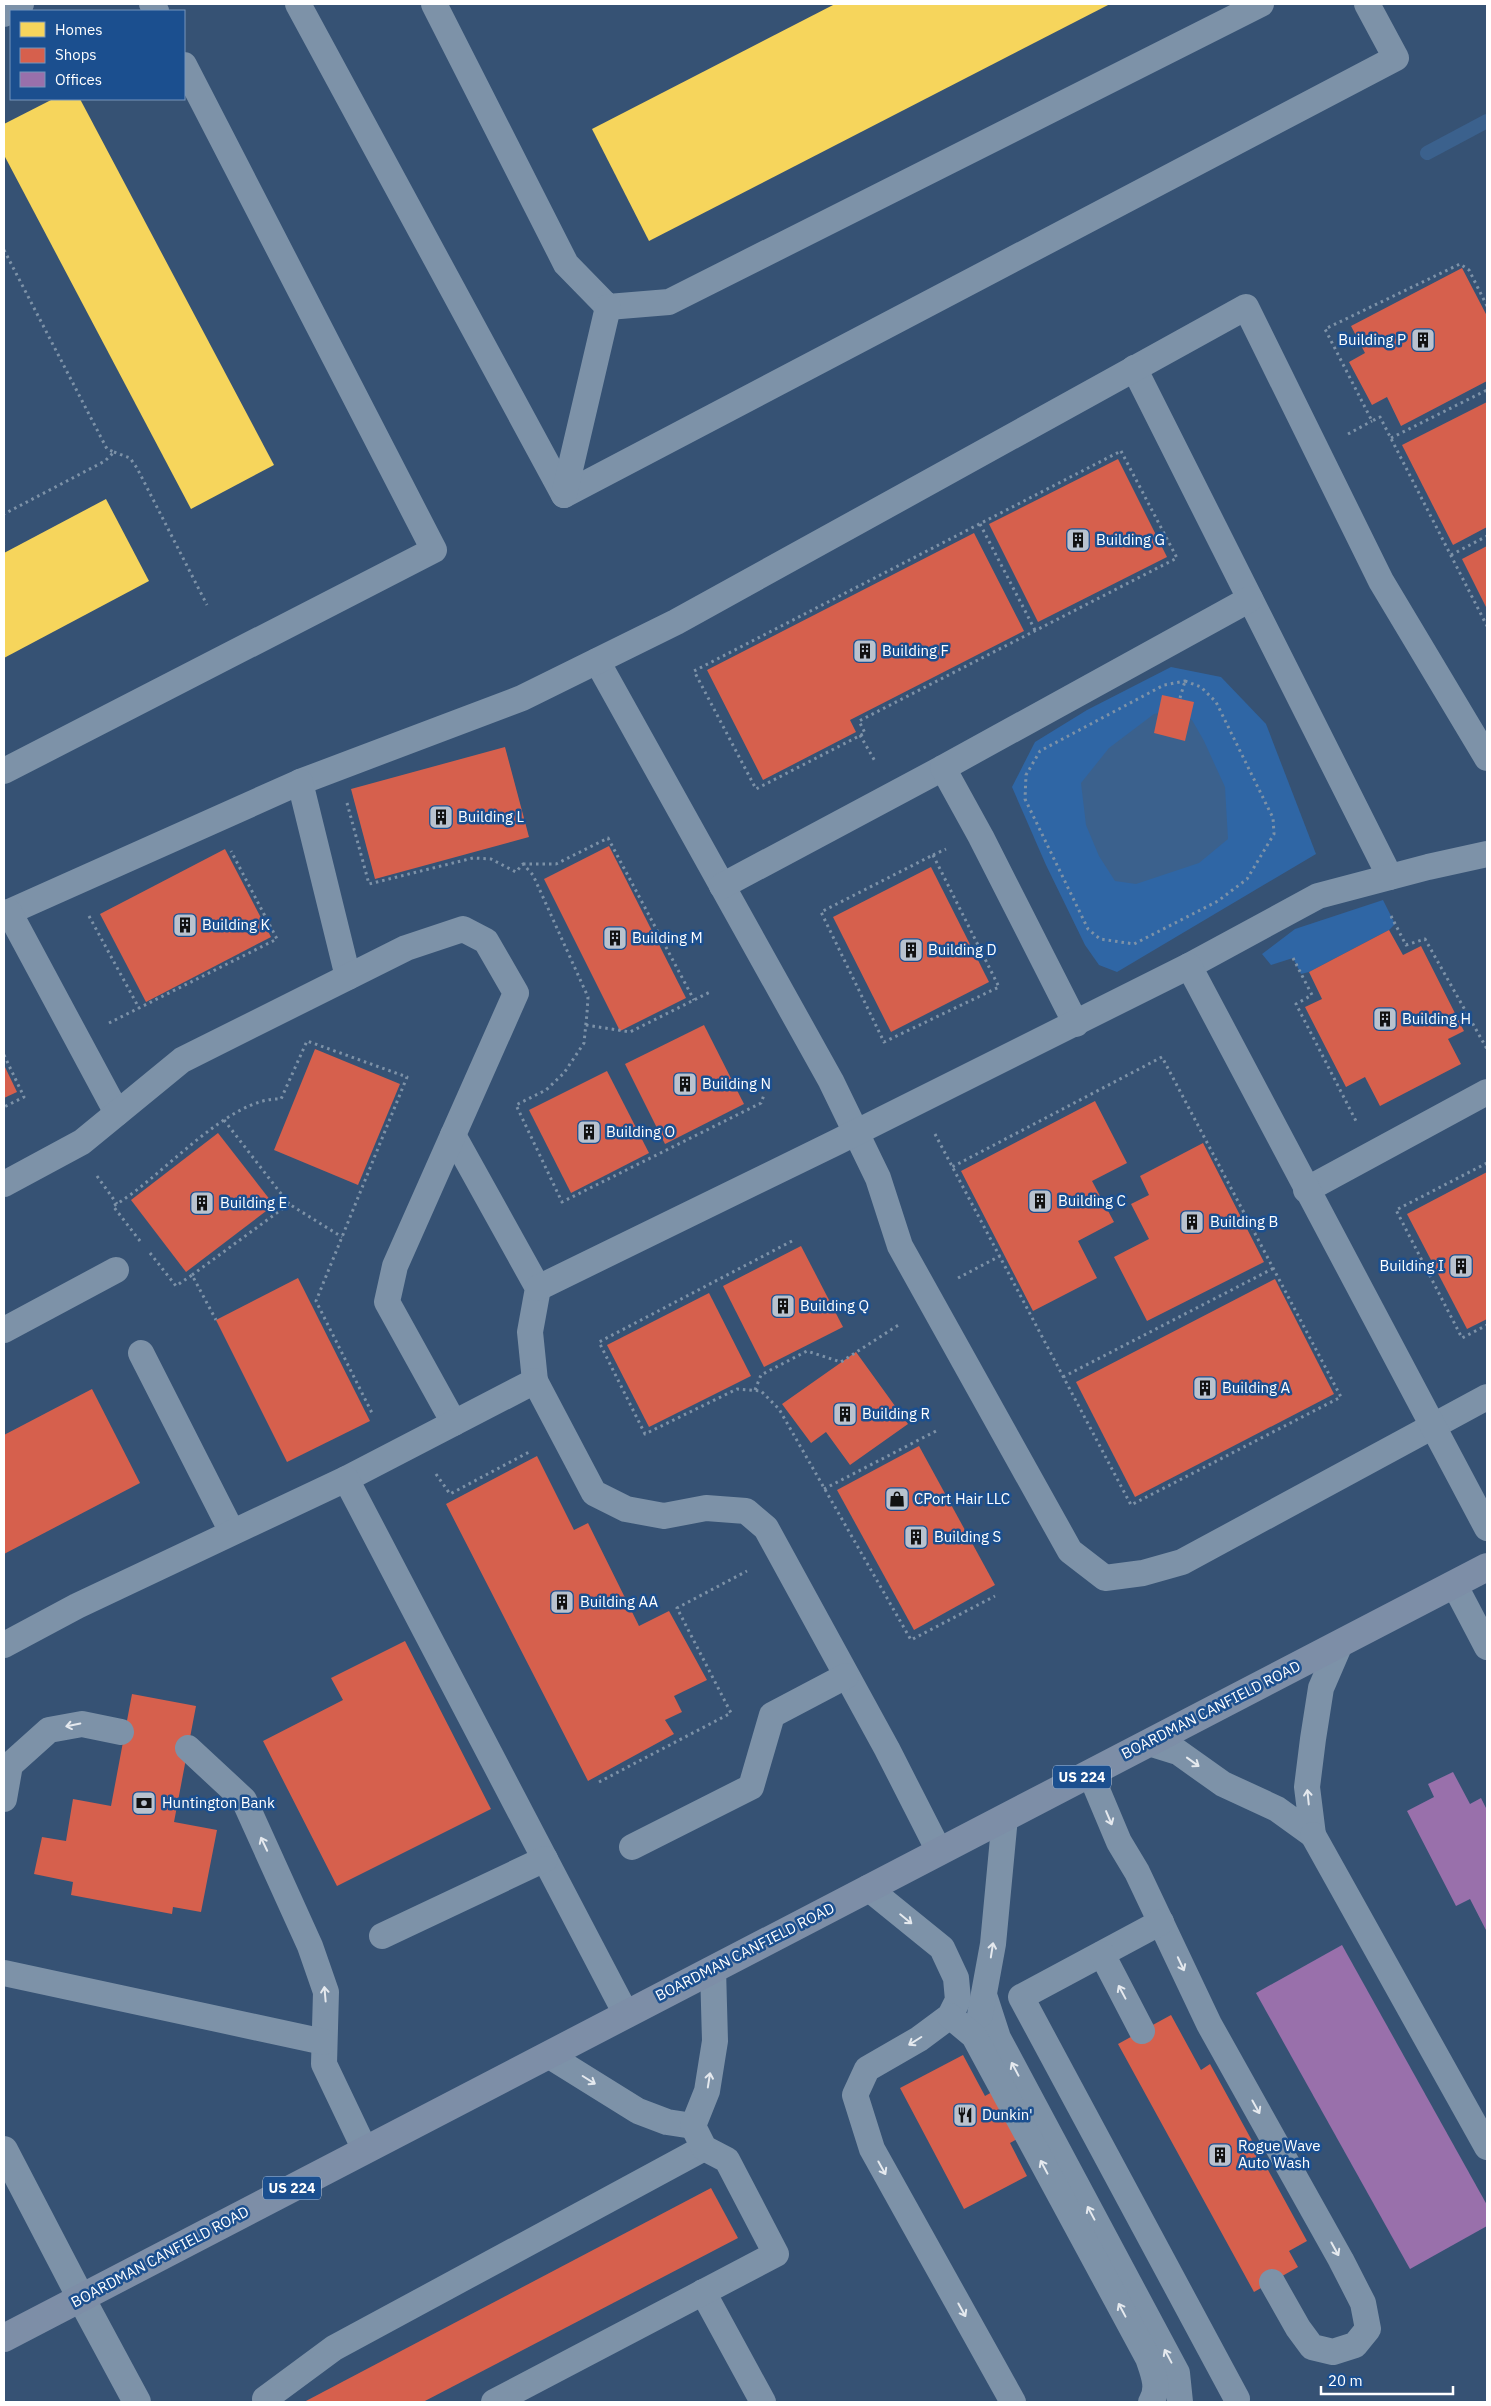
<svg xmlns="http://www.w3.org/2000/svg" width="1491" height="2406" viewBox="0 0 1491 2406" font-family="'IBM Plex Sans',sans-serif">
<rect width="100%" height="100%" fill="#365274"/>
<g fill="#2f66a5">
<path d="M1171,667L1221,677L1266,724L1316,854L1117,972L1099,965L1085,945L1046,865L1012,787L1035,742L1087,710Z"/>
<path d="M1383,900L1395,924L1389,930L1309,972L1301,974L1293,958L1271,965L1262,954L1295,929Z"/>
</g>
<path fill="#3b618d" d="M1173,710L1192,720L1204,741L1225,787L1228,839L1199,863L1136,884L1115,881L1099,856L1086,825L1081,783L1109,748L1154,714Z"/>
<g fill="#f6d55c">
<path d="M835,4H1110L649,241L592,129Z"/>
<path d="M53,99H80L274,465L191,509L4,155V124Z"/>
<path d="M106,499L149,581L4,658V553Z"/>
</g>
<g fill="#d6604d">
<path d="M1462,268L1487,316V381L1401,426L1387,397L1372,405L1349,362L1365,353L1351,326Z"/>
<path d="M1487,402V527L1453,545L1402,445Z"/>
<path d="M1118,459L1167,557L1038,622L989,524Z"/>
<path d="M974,533L1024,631L850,720L856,732L763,780L707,670Z"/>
<path d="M1487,546V609L1462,559Z"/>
<path d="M1162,695L1194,702L1185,741L1154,733Z"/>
<path d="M505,747L529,837L375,879L351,789Z"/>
<path d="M609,846L686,998L620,1031L544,879Z"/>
<path d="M225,849L271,937L146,1002L100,914Z"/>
<path d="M931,867L989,982L891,1032L833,917Z"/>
<path d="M1389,930L1403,955L1421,946L1464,1031L1448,1039L1461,1064L1380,1106L1365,1077L1346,1087L1305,1007L1322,999L1309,972Z"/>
<path d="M704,1025L744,1104L665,1144L625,1064Z"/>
<path d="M315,1049L400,1084L358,1185L274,1150Z"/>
<path d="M4,1065L17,1092L4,1098Z"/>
<path d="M607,1071L649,1153L571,1193L529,1110Z"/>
<path d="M1095,1101L1127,1163L1092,1181L1114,1222L1078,1241L1097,1278L1033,1311L961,1171Z"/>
<path d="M218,1133L274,1205L186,1272L131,1200Z"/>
<path d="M1203,1143L1264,1262L1147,1321L1114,1257L1149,1239L1131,1204L1149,1195L1140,1176Z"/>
<path d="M1487,1172V1319L1467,1329L1407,1214Z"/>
<path d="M801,1246L843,1327L764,1367L723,1286Z"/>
<path d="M298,1278L370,1421L287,1462L216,1320Z"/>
<path d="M1275,1279L1334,1394L1135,1497L1076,1382Z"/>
<path d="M709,1293L751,1376L649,1427L607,1345Z"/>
<path d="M856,1352L908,1424L850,1465L826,1432L811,1443L782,1404Z"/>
<path d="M92,1389L140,1483L4,1554V1435Z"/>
<path d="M919,1446L995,1585L914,1630L837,1490Z"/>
<path d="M537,1456L574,1530L588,1523L639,1626L669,1611L707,1680L674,1696L682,1712L665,1720L674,1734L588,1781L446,1504Z"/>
<path d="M405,1641L491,1809L337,1886L263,1741L343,1700L331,1678Z"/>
<path d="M132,1694L196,1706L174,1822L217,1830L201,1912L173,1907L172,1914L71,1895L73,1882L34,1874L42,1837L66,1841L73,1799L111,1806Z"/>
<path d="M1171,2015L1201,2070L1210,2064L1307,2241L1289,2251L1298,2267L1254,2292L1118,2044Z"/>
<path d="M963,2055L985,2096L1001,2087L1026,2134L1010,2143L1027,2176L964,2209L900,2088Z"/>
<path d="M711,2188L738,2238L423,2402H304Z"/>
</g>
<g fill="#9970ab">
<path d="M1453,1772L1470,1804L1481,1798L1487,1810V1932L1470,1899L1456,1906L1407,1811L1434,1797L1428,1784Z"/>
<path d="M1342,1945L1487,2205V2226L1410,2269L1256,1993Z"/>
</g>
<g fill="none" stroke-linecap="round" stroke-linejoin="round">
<path stroke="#3b618d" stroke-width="14" d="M1427,153L1487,121"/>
<g stroke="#7d92a8" stroke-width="3" stroke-dasharray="2.5 4" stroke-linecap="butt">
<path d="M4,250L107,449L114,452L105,461L4,514"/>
<path d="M1487,306L1469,270L1460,264L1325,329L1372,421L1380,417L1487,626"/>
<path d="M1348,434L1372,421"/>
<path d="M1391,438L1487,390"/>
<path d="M1121,451L1177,558L859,721L865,733L756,789L694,671Z"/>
<path d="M114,452L130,458L137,468L207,605"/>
<path d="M980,524L1036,632"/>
<path d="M1451,555L1487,536"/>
<path d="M1185,681L1201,687L1216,702L1273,818L1274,834L1247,879L1218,901L1134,944L1100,939L1088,929L1025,799L1026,775L1040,751L1164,685Z"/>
<path d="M1180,698L1185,681"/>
<path d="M860,735L876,763"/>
<path d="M347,803L369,884L473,858L491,859L516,872L523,864L533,875L588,997L587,1013L584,1043L564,1073L546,1090L516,1105L562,1202L761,1103L764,1095"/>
<path d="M933,855L999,987L884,1042L821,912Z"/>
<path d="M933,855L946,849"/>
<path d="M523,864H556L608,838L694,1000"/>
<path d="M89,916L139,1008"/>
<path d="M1391,916L1406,945L1425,939L1487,1049"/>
<path d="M1293,958L1312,995L1296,1004L1356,1121"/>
<path d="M109,1023L277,939L231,851"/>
<path d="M586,1025L630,1032L710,992"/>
<path d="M4,1055L24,1097L4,1107"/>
<path d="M224,1120L289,1204"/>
<path d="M935,1134L1131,1505L1341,1397L1162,1057L952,1167"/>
<path d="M1487,1163L1396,1210L1462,1338L1487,1325"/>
<path d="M97,1176L117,1204"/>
<path d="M140,1241L113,1206C159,1181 228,1096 281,1099L307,1041L407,1077L316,1301L372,1413"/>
<path d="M792,1241L599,1342L645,1434L737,1389L761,1391L779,1409L911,1640L995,1596"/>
<path d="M150,1253L176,1286L192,1275L216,1320"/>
<path d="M192,1275L289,1204L342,1237"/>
<path d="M958,1278L1000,1256"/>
<path d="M1063,1377L1274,1268"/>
<path d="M755,1390L761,1375L807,1351L841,1362L900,1324"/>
<path d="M436,1474L450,1494L531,1451"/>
<path d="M824,1489L936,1431"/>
<path d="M599,1782L731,1713L677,1608L747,1571"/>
</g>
<g stroke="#7d92a8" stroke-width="26">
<path d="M152,4L156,11"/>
<path d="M298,4L564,495L1396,58L1367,4"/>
<path d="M434,4L566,264L608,307L669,302L1261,4"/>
<path d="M4,14L21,4"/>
<path d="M1134,368L1390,877"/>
<path d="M564,495L608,307"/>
<path d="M597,661L831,1081L878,1178L900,1246L1070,1551L1105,1578L1143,1573L1182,1562L1487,1397"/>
<path d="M4,771L434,550L184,65"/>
<path d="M300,782L522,698L676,622L1246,307L1381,581L1487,758"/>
<path d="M722,886L943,768"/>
<path d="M9,912L300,782L348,977"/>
<path d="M4,915L9,912L117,1113"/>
<path d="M1189,966L1318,896L1428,867L1487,854"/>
<path d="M1076,1024L981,837L943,768L1250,599"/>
<path d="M453,1135L538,1288L530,1332L535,1381"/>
<path d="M4,1184L82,1142L182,1060L406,948L463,929L486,941L516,993L395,1266L387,1302L454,1423"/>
<path d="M1306,1190L1487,1092"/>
<path d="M538,1288L837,1142L1189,966L1487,1528"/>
<path d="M4,1330L116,1270"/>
<path d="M141,1353L232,1532"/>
<path d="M346,1479L535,1381L594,1493L626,1509L664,1516L706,1508L746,1511L766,1528L887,1749L939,1851"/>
<path d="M1454,1584L1487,1647"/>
<path d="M4,1645L77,1606L346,1479L626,2014"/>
<path d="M1149,1743L1178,1752L1223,1784L1277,1809L1313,1835L1307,1787L1313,1739L1321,1688L1340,1644"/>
<path d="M188,1748L244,1800L310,1946L326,1992L324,2064L365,2150"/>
<path d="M1090,1773L1119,1842L1137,1872L1209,2024L1341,2260L1363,2303L1368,2329L1355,2345L1333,2352L1312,2347L1298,2328L1272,2282"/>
<path d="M4,1799L10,1765L49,1730L82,1724L121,1732"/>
<path d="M1313,1835L1487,2147"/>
<path d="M632,1847L751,1787L772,1715L846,1676"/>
<path d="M868,1888L942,1948L956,1978L958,2000L950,2016L919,2039L867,2069L855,2095L872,2149L1013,2402"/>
<path d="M1161,1922L1021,1997L1237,2399"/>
<path d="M382,1936L545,1859"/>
<path d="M1102,1954L1142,2031"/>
<path d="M4,1973L324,2042"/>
<path d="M985,1998L998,2038L1177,2373L1180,2402"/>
<path d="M980,2015L993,1944L1005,1817"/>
<path d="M950,2016L974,2036L1148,2358C1153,2373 1160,2388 1151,2402"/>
<path d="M548,2055L638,2111L667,2122L693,2126"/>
<path d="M703,2292L763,2402"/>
<path d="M266,2402L265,2399L334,2348L704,2148"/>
<path d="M494,2402L776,2254L727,2160L704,2148L693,2126L707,2091L715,2041L713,1969"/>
</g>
<path stroke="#7d92a8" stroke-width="28" d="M4,2150L81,2298"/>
<path stroke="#7d92a8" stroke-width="28" d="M81,2298L137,2402"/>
<path stroke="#7d8ea7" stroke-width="28" d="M4,2338L1487,1567"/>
</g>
<defs><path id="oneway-shaft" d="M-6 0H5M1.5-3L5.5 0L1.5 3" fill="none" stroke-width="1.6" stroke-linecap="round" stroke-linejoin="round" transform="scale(1.25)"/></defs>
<g stroke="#e5e9ee">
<use href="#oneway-shaft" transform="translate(73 1725) rotate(168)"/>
<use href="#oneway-shaft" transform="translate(1193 1762) rotate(36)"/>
<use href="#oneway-shaft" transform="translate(1308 1797) rotate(-96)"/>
<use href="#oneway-shaft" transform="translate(1109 1818) rotate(67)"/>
<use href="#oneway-shaft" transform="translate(264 1844) rotate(-115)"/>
<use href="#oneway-shaft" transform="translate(906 1919) rotate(39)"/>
<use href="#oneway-shaft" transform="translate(992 1950) rotate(-81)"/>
<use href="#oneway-shaft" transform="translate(1181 1964) rotate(65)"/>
<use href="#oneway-shaft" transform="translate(1122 1992) rotate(-118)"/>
<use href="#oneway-shaft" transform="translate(325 1994) rotate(-95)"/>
<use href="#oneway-shaft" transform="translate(915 2041) rotate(148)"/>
<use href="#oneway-shaft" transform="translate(1015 2069) rotate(-118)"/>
<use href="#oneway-shaft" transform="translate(589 2080) rotate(32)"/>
<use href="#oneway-shaft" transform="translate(709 2080) rotate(-81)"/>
<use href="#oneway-shaft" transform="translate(1256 2107) rotate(61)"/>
<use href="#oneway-shaft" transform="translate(1044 2167) rotate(-118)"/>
<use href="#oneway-shaft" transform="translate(882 2168) rotate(61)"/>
<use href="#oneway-shaft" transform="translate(1091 2213) rotate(-118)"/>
<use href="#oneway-shaft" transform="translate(1335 2249) rotate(61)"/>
<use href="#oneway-shaft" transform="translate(962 2310) rotate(61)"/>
<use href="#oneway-shaft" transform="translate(1122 2310) rotate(-118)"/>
<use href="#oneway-shaft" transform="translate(1168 2356) rotate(-118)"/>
</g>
<defs>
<g id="building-square" transform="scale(1.25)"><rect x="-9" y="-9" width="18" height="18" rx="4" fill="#b9c2ce" stroke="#1b4f8f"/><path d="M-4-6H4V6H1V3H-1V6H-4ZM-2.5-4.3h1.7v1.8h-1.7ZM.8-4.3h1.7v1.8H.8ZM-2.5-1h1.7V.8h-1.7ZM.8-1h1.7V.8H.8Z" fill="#111"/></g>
<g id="shop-square" transform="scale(1.25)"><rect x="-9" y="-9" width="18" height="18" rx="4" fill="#b9c2ce" stroke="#1b4f8f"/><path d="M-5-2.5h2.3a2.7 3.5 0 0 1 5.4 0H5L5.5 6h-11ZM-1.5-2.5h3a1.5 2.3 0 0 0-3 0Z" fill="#111"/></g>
<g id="bank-square" transform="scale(1.25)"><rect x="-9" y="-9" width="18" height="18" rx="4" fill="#b9c2ce" stroke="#1b4f8f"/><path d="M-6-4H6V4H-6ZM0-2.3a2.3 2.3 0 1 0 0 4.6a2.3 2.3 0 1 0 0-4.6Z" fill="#111"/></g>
<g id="restaurant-square" transform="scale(1.25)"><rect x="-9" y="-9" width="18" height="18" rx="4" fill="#b9c2ce" stroke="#1b4f8f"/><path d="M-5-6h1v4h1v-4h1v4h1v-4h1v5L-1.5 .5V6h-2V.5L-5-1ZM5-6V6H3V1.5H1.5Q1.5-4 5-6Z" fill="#111"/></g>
</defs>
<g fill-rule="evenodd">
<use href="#building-square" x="1423" y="340"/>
<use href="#building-square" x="1078" y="540"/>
<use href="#building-square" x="865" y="651"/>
<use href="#building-square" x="441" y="817"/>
<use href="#building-square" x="185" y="925"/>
<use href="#building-square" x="615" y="938"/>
<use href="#building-square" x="911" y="950"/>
<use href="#building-square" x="1385" y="1019"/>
<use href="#building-square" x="685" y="1084"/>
<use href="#building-square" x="589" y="1132"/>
<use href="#building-square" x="1040" y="1201"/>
<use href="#building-square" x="202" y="1203"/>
<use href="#building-square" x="1192" y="1222"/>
<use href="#building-square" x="1461" y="1266"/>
<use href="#building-square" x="783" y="1306"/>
<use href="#building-square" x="1205" y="1388"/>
<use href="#building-square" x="845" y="1414"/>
<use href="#shop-square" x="897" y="1499"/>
<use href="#building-square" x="916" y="1537"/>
<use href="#building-square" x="562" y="1602"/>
<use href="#bank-square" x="144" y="1803"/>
<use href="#restaurant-square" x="965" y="2115"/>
<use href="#building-square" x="1220" y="2155"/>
</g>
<g text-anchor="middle" stroke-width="5" stroke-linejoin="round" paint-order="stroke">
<g fill="#1b4f8f" stroke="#bbcadd" stroke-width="1">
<rect x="1053" y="1765.5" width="58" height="23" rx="4"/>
<rect x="263" y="2176.5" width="58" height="23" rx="4"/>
</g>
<g font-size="14" font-weight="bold" fill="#fff">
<text x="1082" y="1782">US 224</text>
<text x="292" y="2193">US 224</text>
</g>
<g font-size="15" fill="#fff" stroke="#1b4f8f" text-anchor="start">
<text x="1406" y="345" text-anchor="end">Building P</text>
<text x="1096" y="545">Building G</text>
<text x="882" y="656">Building F</text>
<text x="458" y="822">Building L</text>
<text x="202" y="930">Building K</text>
<text x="632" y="943">Building M</text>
<text x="928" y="955">Building D</text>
<text x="1402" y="1024">Building H</text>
<text x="702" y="1089">Building N</text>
<text x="606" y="1137">Building O</text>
<text x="1058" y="1206">Building C</text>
<text x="220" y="1208">Building E</text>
<text x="1210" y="1227">Building B</text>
<text x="1444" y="1271" text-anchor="end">Building I</text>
<text x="800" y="1311">Building Q</text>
<text x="1222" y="1393">Building A</text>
<text x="862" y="1419">Building R</text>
<text x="914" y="1504">CPort Hair LLC</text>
<text x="934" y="1542">Building S</text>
<text x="580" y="1607">Building AA</text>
<text x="162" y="1808">Huntington Bank</text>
<text x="982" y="2120">Dunkin'</text>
<text x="1238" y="2151">Rogue Wave<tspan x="1238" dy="17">Auto Wash</tspan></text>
</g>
<g font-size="15" fill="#fff" stroke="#1b4f8f">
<text transform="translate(1211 1710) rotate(-27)" y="5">BOARDMAN CANFIELD ROAD</text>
<text transform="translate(745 1952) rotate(-27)" y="5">BOARDMAN CANFIELD ROAD</text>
<text transform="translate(160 2257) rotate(-28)" y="5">BOARDMAN CANFIELD ROAD</text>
</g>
</g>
<rect width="1491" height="2406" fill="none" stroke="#ffffff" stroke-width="10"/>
<rect x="10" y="10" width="175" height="90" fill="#1b4f8f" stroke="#7695bc"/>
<rect x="20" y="22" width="25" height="15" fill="#f6d55c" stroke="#7695bc"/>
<text x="55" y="35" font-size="15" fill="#ffffff">Homes</text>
<rect x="20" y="48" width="25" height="15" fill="#d6604d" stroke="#7695bc"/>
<text x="55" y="60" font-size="15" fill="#ffffff">Shops</text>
<rect x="20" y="72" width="25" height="15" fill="#9970ab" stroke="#7695bc"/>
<text x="55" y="85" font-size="15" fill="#ffffff">Offices</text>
<path d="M1321 2386v8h132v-8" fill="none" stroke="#ffffff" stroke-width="2.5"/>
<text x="1328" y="2386" font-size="15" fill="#ffffff" stroke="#1b4f8f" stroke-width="4" paint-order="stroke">20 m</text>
</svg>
